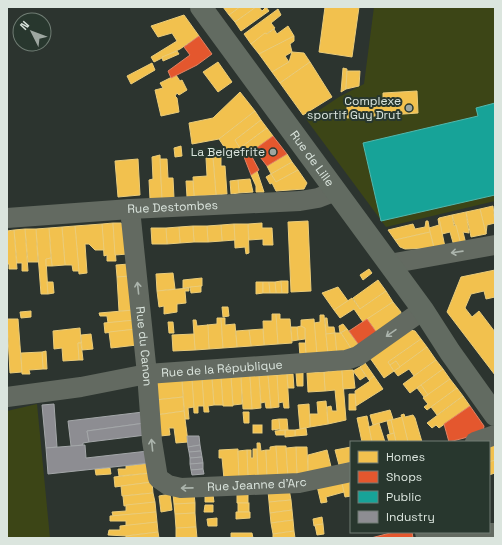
<svg xmlns="http://www.w3.org/2000/svg" width="502" height="545" viewBox="0 0 502 545" font-family="'Space Grotesk',sans-serif">
<rect width="100%" height="100%" fill="#2c342f"/>
<g fill="#3c4516">
<path d="M374,7H495V201L386,227L306,119L339,97L364,84Z"/>
<path d="M37,404L50,538H7V411Z"/>
</g>
<g fill="#f2c14e" stroke="#ebcc79">
<path d="M223,7H240L229,15Z"/>
<path d="M240,7H256L235,22L229,15Z"/>
<path d="M256,7H259L262,11L266,7L269,11L241,31L235,22Z"/>
<path d="M325,7H359L352,57L319,52Z"/>
<path d="M278,9L281,15L271,23L275,28L251,44L244,34Z"/>
<path d="M184,15L199,36L180,49L154,62L151,57L177,41L172,33L158,37L151,26Z"/>
<path d="M288,26L294,36L259,54L251,44L265,33L267,34L274,29L277,34Z"/>
<path d="M294,36V41L290,44L292,52L285,56L289,62L272,72L259,54Z"/>
<path d="M177,51L179,54L163,61L162,57Z"/>
<path d="M292,52L304,53L310,62L280,83L272,72L289,62Z"/>
<path d="M218,62L232,82L218,92L203,72Z"/>
<path d="M310,62L332,97L303,115L280,83Z"/>
<path d="M152,63L155,70L131,84L127,76Z"/>
<path d="M343,68L347,69L346,89L341,92Z"/>
<path d="M347,71H360L359,86L346,89Z"/>
<path d="M176,75L180,81L182,80L187,90L179,95L177,93L175,96L177,98L179,112L161,116L155,90L163,88L160,83Z"/>
<path d="M417,91L418,113L347,118V104L351,102L383,101V93Z"/>
<path d="M240,92L255,111L219,139L192,144L189,123L213,118Z"/>
<path d="M255,111L261,120L235,140L240,148L230,156L219,139Z"/>
<path d="M261,120L267,128L240,148L235,140Z"/>
<path d="M267,128L273,136L244,157L240,148Z"/>
<path d="M181,146L182,156L175,157L174,148Z"/>
<path d="M287,154L292,162L271,174L267,166Z"/>
<path d="M160,155L162,199H150L149,180L153,179L152,157Z"/>
<path d="M213,156H221V166H225L227,194L216,195Z"/>
<path d="M206,158H213L216,195L194,196L193,177L207,176Z"/>
<path d="M138,159L140,195L118,197L115,161Z"/>
<path d="M160,159H167L168,178H173L174,198L162,199Z"/>
<path d="M292,162L298,170L276,182L271,174Z"/>
<path d="M298,170L307,183L304,189L276,191L272,183L270,184L266,177L271,174L276,182Z"/>
<path d="M257,171L264,192H256V186L251,175Z"/>
<path d="M250,179L253,192L239,193L238,180Z"/>
<path d="M238,180L239,193L231,194L230,181Z"/>
<path d="M186,181H193L194,196L187,197Z"/>
<path d="M493,206L495,223L487,225L486,234L480,209Z"/>
<path d="M480,209L486,234L471,237L466,212Z"/>
<path d="M466,212L469,233L463,232L466,244L461,245L452,215Z"/>
<path d="M452,215L454,226L456,225L461,245L454,246L450,232L442,234L439,218Z"/>
<path d="M439,218L445,247L434,248L429,228L439,225L438,219Z"/>
<path d="M308,221L311,291L291,292L288,222Z"/>
<path d="M426,221H428L430,232L395,240L388,230L413,224L415,229L425,227Z"/>
<path d="M113,223L116,261H107V255L104,256L102,224Z"/>
<path d="M113,223H121L125,226L128,254L115,255Z"/>
<path d="M262,223V228H272L273,245H263V239L249,240L248,224Z"/>
<path d="M102,224L104,250H95L89,244H85L87,273L79,274L75,226Z"/>
<path d="M234,224H248L249,253L246,254L245,247L235,248Z"/>
<path d="M234,224L235,240L222,241L221,225Z"/>
<path d="M221,225L222,241L208,242L207,226Z"/>
<path d="M75,226L79,271H73L72,265H65L62,227Z"/>
<path d="M193,226H207L208,242H194Z"/>
<path d="M193,226L194,242L180,243L179,227Z"/>
<path d="M62,227L65,265L52,266L49,228Z"/>
<path d="M179,227L180,243L167,244L166,228Z"/>
<path d="M49,228L51,258L46,259L48,294H41L36,229Z"/>
<path d="M151,228H166L167,244H152Z"/>
<path d="M25,229H36L38,262H28Z"/>
<path d="M25,229L28,271H22V263H17L14,230Z"/>
<path d="M14,230L17,269H9V264H7V231Z"/>
<path d="M430,232L434,248L405,249L400,247L395,240Z"/>
<path d="M51,258L52,266H46V259Z"/>
<path d="M129,264L130,276L117,277L116,265Z"/>
<path d="M369,269L372,273L363,280L360,275Z"/>
<path d="M495,270V297L486,299L484,291L471,294L465,308L472,317L479,311L495,332V375L447,312L461,277Z"/>
<path d="M173,273L175,289L157,291L156,274Z"/>
<path d="M130,276L134,310L119,311L117,277Z"/>
<path d="M202,278V286L183,288V280Z"/>
<path d="M378,280L386,291L360,309L353,298Z"/>
<path d="M281,281L282,293H276L275,282Z"/>
<path d="M281,281H288V293H282Z"/>
<path d="M47,282H53L54,293L48,294Z"/>
<path d="M256,282H263V293L256,294Z"/>
<path d="M263,282H269L270,293H263Z"/>
<path d="M269,282H275L276,293H270Z"/>
<path d="M201,286V292L191,293L190,287Z"/>
<path d="M338,287L348,301L334,310L322,293Z"/>
<path d="M189,288V291H185L186,303L177,304V312L164,314V306L159,307L157,291Z"/>
<path d="M386,291L393,302L363,322L354,309L340,318L334,310L352,298L360,309Z"/>
<path d="M393,302L401,312L400,317L377,333L367,319Z"/>
<path d="M222,307H228L229,316L223,317Z"/>
<path d="M134,310L135,320L108,323L107,316H100L99,313Z"/>
<path d="M31,311V317L21,318L20,312Z"/>
<path d="M272,314H276L278,344L264,345L263,321H272Z"/>
<path d="M276,314H280V319H290L292,343L278,344Z"/>
<path d="M320,315H324L328,354L317,355L314,323L320,322Z"/>
<path d="M217,318H221L223,348L209,349L207,325L217,324Z"/>
<path d="M221,318H225V325L235,324L237,347L223,348Z"/>
<path d="M325,318H327L328,327H334L335,333L326,334Z"/>
<path d="M7,319H18L22,372L10,373Z"/>
<path d="M314,319L317,355L306,356L305,328H301V320Z"/>
<path d="M135,320L136,329L105,333L104,323Z"/>
<path d="M193,320H196L197,326L208,325L209,349L195,350Z"/>
<path d="M168,322H173L174,333H169Z"/>
<path d="M343,324L347,329L340,333L339,326Z"/>
<path d="M301,326L305,328V339L298,340L297,327Z"/>
<path d="M291,327H297L298,340L292,341Z"/>
<path d="M80,328L81,343H78L79,360L63,361L62,348L54,349L53,331Z"/>
<path d="M136,329L137,345L111,348L109,332Z"/>
<path d="M263,329L264,345L251,346L249,330Z"/>
<path d="M347,329L359,345L352,350L341,333Z"/>
<path d="M249,330L251,346L237,347L236,331Z"/>
<path d="M410,330L415,331L421,339L388,362L394,371L384,378L370,358Z"/>
<path d="M335,333L337,354H328L326,334Z"/>
<path d="M335,333H341L352,350L337,354Z"/>
<path d="M91,334L93,349L82,350L81,335Z"/>
<path d="M194,334L195,350L173,351L172,335Z"/>
<path d="M421,339L427,347L400,367L396,361L390,365L388,362Z"/>
<path d="M78,343H81L83,360H79Z"/>
<path d="M299,343H305L306,356H300Z"/>
<path d="M427,347L436,360L414,376L409,369L398,376L394,371Z"/>
<path d="M46,351L47,369H43L42,352Z"/>
<path d="M42,352L43,369L29,370L30,374H22L21,353Z"/>
<path d="M436,360L443,369L410,393L403,384Z"/>
<path d="M396,361L400,367L394,371L390,365Z"/>
<path d="M365,363L374,376L369,380L360,367Z"/>
<path d="M360,367L366,376L360,380L353,371Z"/>
<path d="M443,369L450,379L428,395L421,385Z"/>
<path d="M342,370L346,420L328,424L327,407L331,406L332,411H337L335,390L325,391L324,372Z"/>
<path d="M342,370H353L355,388L343,389Z"/>
<path d="M324,372L325,391L308,392L307,373Z"/>
<path d="M296,373H303V386H297Z"/>
<path d="M287,374H293L294,388H288Z"/>
<path d="M287,374L289,408H284L283,402L278,403L277,375Z"/>
<path d="M268,375L271,408H266L265,402L261,403L259,376Z"/>
<path d="M268,375H277L279,407L271,408Z"/>
<path d="M250,376L252,409H243L241,377Z"/>
<path d="M250,376H259L261,408L252,409Z"/>
<path d="M374,376L383,389L356,406L355,391L370,381L369,380Z"/>
<path d="M231,377H241L242,404L233,405Z"/>
<path d="M231,377L233,406H223L221,378Z"/>
<path d="M221,378L223,405H214L212,379Z"/>
<path d="M202,379H212L214,405L208,406L209,412H204Z"/>
<path d="M202,379L204,406H198V413H194L192,380Z"/>
<path d="M450,379L457,388L427,410L424,407L428,404L423,398Z"/>
<path d="M192,380L194,407L188,408L189,419H185L182,381Z"/>
<path d="M182,381L183,397L155,400L156,382Z"/>
<path d="M421,385L428,395L424,397L417,388Z"/>
<path d="M457,388L463,396L437,415L431,407Z"/>
<path d="M349,394H355L356,410H349Z"/>
<path d="M463,396L470,406L439,428L436,425L432,428L427,423Z"/>
<path d="M183,397L184,411L156,415L155,400Z"/>
<path d="M326,401L328,424L310,427V414H318L317,402Z"/>
<path d="M309,404L310,427L300,429L298,405Z"/>
<path d="M390,410L393,419L373,425L370,415Z"/>
<path d="M184,411L188,442L176,443L174,428H169L170,435L160,436L156,415Z"/>
<path d="M243,412H249V423H244Z"/>
<path d="M404,414L405,417L413,415L415,418L422,442H408L401,415Z"/>
<path d="M367,416L372,442H362L357,418Z"/>
<path d="M402,417L408,442H396L391,420Z"/>
<path d="M279,419L280,429L272,430V420Z"/>
<path d="M279,419H287L288,430L280,431Z"/>
<path d="M391,420L394,433L390,434L387,421Z"/>
<path d="M379,423L385,442H372L369,427Z"/>
<rect x="253" y="425" width="9" height="8"/>
<path d="M306,428L307,435L295,436V430Z"/>
<path d="M285,430H295V436L285,437Z"/>
<path d="M285,430V435H276L275,431Z"/>
<path d="M394,433L396,442H389L387,435Z"/>
<path d="M257,443H260L261,451L266,450L267,478L258,479Z"/>
<path d="M495,443V460L489,462V445Z"/>
<path d="M276,446L278,478H267L266,450H270V447Z"/>
<path d="M276,446H286L288,477L278,478Z"/>
<path d="M296,447H307L308,476L297,477Z"/>
<path d="M296,447L297,477H288L286,448Z"/>
<path d="M351,447V462L339,465L335,450Z"/>
<path d="M238,449L239,480L224,479L222,458H219V450Z"/>
<path d="M253,449H257L258,479H248L247,450H251V458H253Z"/>
<path d="M247,450L248,479L239,480L238,451Z"/>
<path d="M327,450L332,471L308,476V455Z"/>
<path d="M495,460V473L489,475V462Z"/>
<path d="M150,463L151,473L119,476L118,469H126V466Z"/>
<path d="M110,468L111,474L96,475L95,469Z"/>
<path d="M151,473L152,482L115,487L114,477Z"/>
<path d="M349,478L351,496L345,497L341,480Z"/>
<path d="M341,480L344,492L326,497L327,502L321,503L317,486Z"/>
<path d="M152,482L153,493L122,496L121,486Z"/>
<path d="M289,489L291,500L269,502L268,491Z"/>
<path d="M237,492L248,494V503H237Z"/>
<path d="M153,493L155,502L124,506L123,496Z"/>
<path d="M194,493L195,503L174,504L173,494Z"/>
<path d="M170,494L172,510L161,512L159,496Z"/>
<path d="M205,495H213L214,502H205Z"/>
<path d="M291,500L292,510L270,513L269,502Z"/>
<path d="M155,502L156,512L113,516L112,512L126,511V505Z"/>
<path d="M195,503V513L175,514L174,504Z"/>
<rect x="238" y="503" width="11" height="9"/>
<path d="M205,505H213V512H204Z"/>
<path d="M292,510L293,520L271,523L270,513Z"/>
<path d="M156,512L157,522L126,526V521H110V516Z"/>
<path d="M236,512H250V518L236,519Z"/>
<path d="M195,513L196,527L176,528L175,514Z"/>
<path d="M322,517L323,524L314,526L313,519Z"/>
<path d="M217,518V526H208L207,519Z"/>
<path d="M293,520L294,531L273,534L271,523Z"/>
<path d="M157,522L158,532L126,536L108,535L109,530H120V526Z"/>
<path d="M323,524L324,534L317,535L315,525Z"/>
<path d="M196,527L197,538H176V528Z"/>
<path d="M294,531L295,538H273V534Z"/>
<path d="M158,532L159,538H126V536Z"/>
<path d="M231,533H252L253,538H231Z"/>
</g>
<g fill="#e4572e" stroke="#e18263">
<path d="M199,36L212,54L197,65L171,78L168,71L190,55L184,47Z"/>
<path d="M273,136L287,154L267,166L257,153L252,157L259,170L251,175L244,157Z"/>
<path d="M367,319L377,333L359,345L349,331Z"/>
<path d="M470,406L484,426L483,433L449,442L444,424Z"/>
<path d="M394,532H412L413,538H371Z"/>
</g>
<path fill="#17a398" stroke="#52b7ad" d="M495,103V195L381,221L363,143L478,116L476,108Z"/>
<g fill="#8d8d92" stroke="#a4a7a9">
<path d="M54,404L57,447L46,448L42,405Z"/>
<path d="M143,412L145,423L87,431L89,442L83,443V445L71,446L68,421Z"/>
<path d="M145,423L146,435L89,442L87,431Z"/>
<path d="M187,436H199L200,445L188,447Z"/>
<path d="M85,445L86,458L148,451L150,463L48,474L46,448Z"/>
<path d="M200,445L201,451L189,452L188,447Z"/>
<path d="M201,451L202,457L190,458L189,452Z"/>
<path d="M202,457L203,463L190,464V458Z"/>
<path d="M203,463V469L191,470L190,464Z"/>
<path d="M203,469L204,474L192,475L191,470Z"/>
</g>
<g fill="none" stroke-linecap="round" stroke-linejoin="round">
<g stroke="#636a61" stroke-width="20">
<path id="s1" d="M130,209L147,374L152,441L158,478L168,485L181,488L299,483L351,472"/>
<path id="s2" d="M7,218L130,209L300,201L318,198L336,191"/>
<path d="M389,264L495,245"/>
<path id="s3" d="M7,397L81,387L147,374L346,360L358,356L423,310"/>
<path d="M475,442L495,435"/>
<path d="M425,533H495"/>
</g>
<path stroke="#626b61" stroke-width="22" id="s4" d="M201,7L423,310L450,352L495,415"/>
</g>
<defs><path id="oneway-shaft" d="M-6 0H5M1.5-3L5.5 0L1.5 3" fill="none" stroke-width="1.6" stroke-linecap="round" stroke-linejoin="round"/></defs>
<g stroke="#abb4ac">
<use href="#oneway-shaft" transform="translate(457 252) rotate(172)"/>
<use href="#oneway-shaft" transform="translate(138 288) rotate(-96)"/>
<use href="#oneway-shaft" transform="translate(391 333) rotate(145)"/>
<use href="#oneway-shaft" transform="translate(152 445) rotate(-96)"/>
<use href="#oneway-shaft" transform="translate(187 488) rotate(179)"/>
</g>
<g fill="#9ea7a1" stroke="#28372e" stroke-width="1.5">
<circle cx="409" cy="108" r="4"/>
<circle cx="273" cy="152" r="4"/>
</g>
<g text-anchor="middle" stroke-width="4" stroke-linejoin="round" paint-order="stroke">
<g font-size="12" fill="#dbe5de" stroke="#28372e" text-anchor="end">
<text x="401" y="105">Complexe<tspan x="401" dy="14">sportif Guy Drut</tspan></text>
<text x="265" y="156">La Belgefrite</text>
</g>
<g font-size="12" fill="#dbe5de" stroke="#28372e">
<text dy="4" stroke="none"><textPath href="#s4" startOffset="188">Rue de Lille</textPath></text>
<text dy="4" stroke="none"><textPath href="#s2" startOffset="166">Rue Destombes</textPath></text>
<text dy="4" stroke="none"><textPath href="#s1" startOffset="138">Rue du Canon</textPath></text>
<text dy="4" stroke="none"><textPath href="#s3" startOffset="217">Rue de la République</textPath></text>
<text dy="4" stroke="none"><textPath href="#s1" startOffset="372">Rue Jeanne d'Arc</textPath></text>
</g>
</g>
<rect width="502" height="545" fill="none" stroke="#dbe5de" stroke-width="16"/>
<rect x="350" y="441" width="140" height="92" fill="#28372e" stroke="#707d74"/>
<rect x="358" y="451" width="20" height="12" fill="#f2c14e" stroke="#707d74"/>
<text x="386" y="461" font-size="12" fill="#dbe5de">Homes</text>
<rect x="358" y="471" width="20" height="12" fill="#e4572e" stroke="#707d74"/>
<text x="386" y="481" font-size="12" fill="#dbe5de">Shops</text>
<rect x="358" y="491" width="20" height="12" fill="#17a398" stroke="#707d74"/>
<text x="386" y="501" font-size="12" fill="#dbe5de">Public</text>
<rect x="358" y="511" width="20" height="12" fill="#8d8d92" stroke="#707d74"/>
<text x="386" y="521" font-size="12" fill="#dbe5de">Industry</text>
<g transform="translate(32 32) rotate(312)"><circle r="19" fill="#28372e" stroke="#707d74"/>
<path d="M0-3L7 15L0 10L-7 15Z" fill="#9ea7a1"/>
<text y="-6" font-size="11" font-weight="bold" text-anchor="middle" fill="#dbe5de">N</text>
</g>
</svg>
